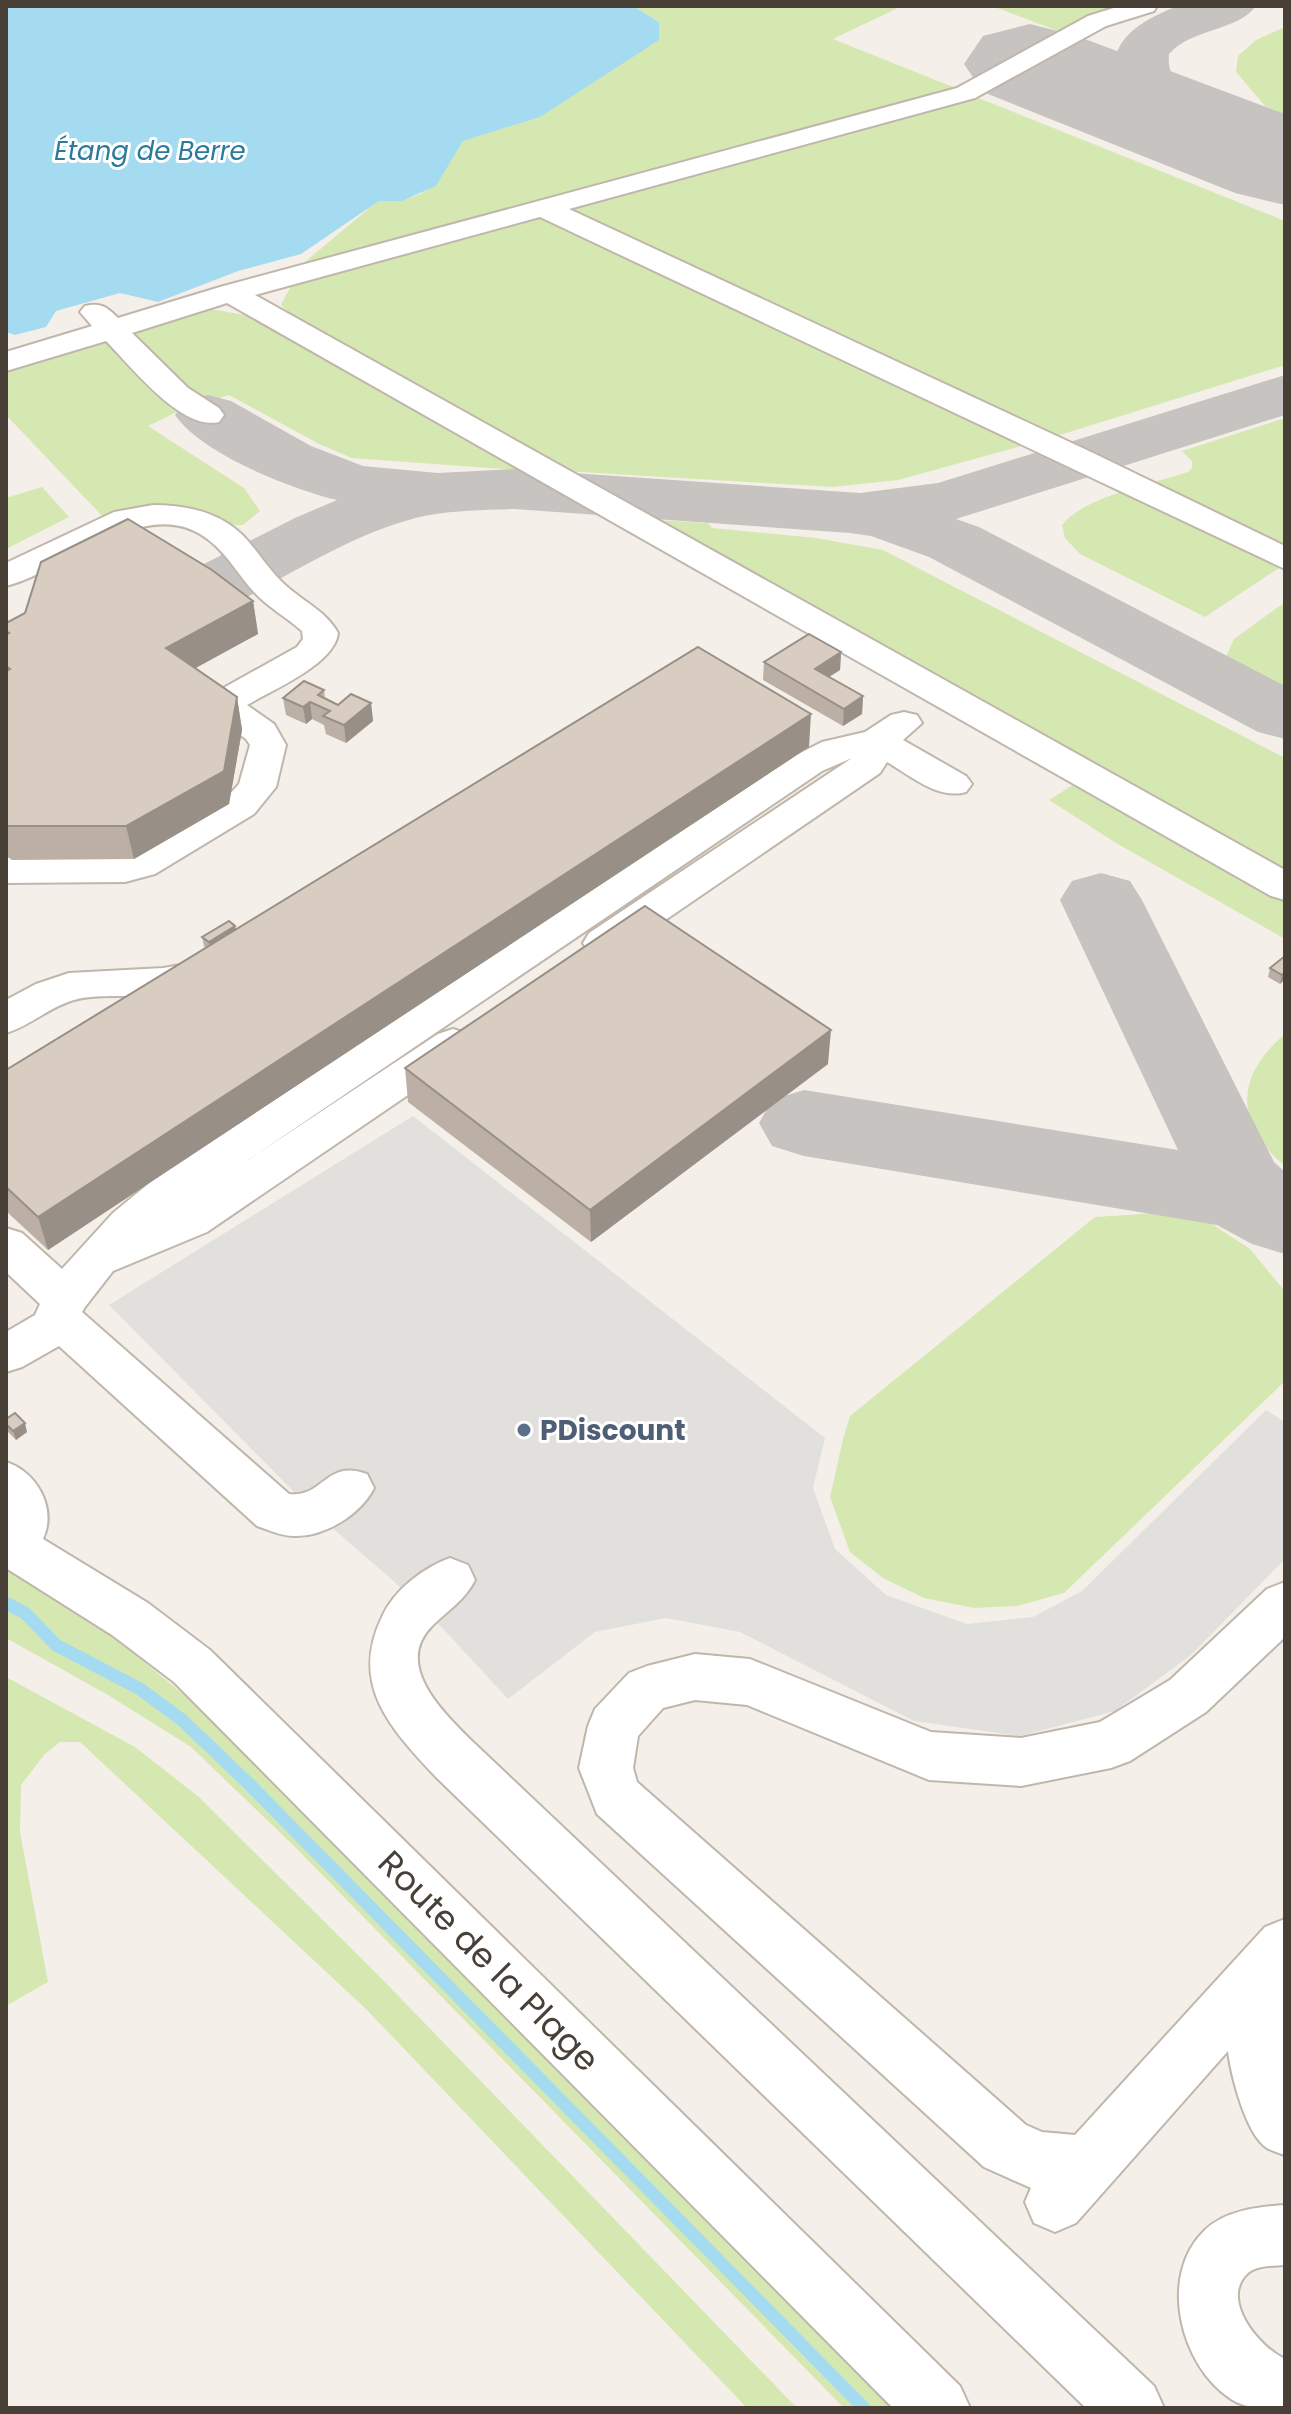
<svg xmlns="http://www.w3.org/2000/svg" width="1291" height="2414" viewBox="0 0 1291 2414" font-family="Poppins,sans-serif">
<rect width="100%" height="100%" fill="#f4efe9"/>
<g fill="#d6e8b2">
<path d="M633,6H902L833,39L963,91L300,266L379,200C431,203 439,181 462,141L540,117L659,22Z"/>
<path d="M992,6H1140L1074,23L1058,31Z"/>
<path d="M1285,27V115L1265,106L1236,72L1238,56L1256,40Z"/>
<path d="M971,95L1285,221V365L1047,439L898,480L833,487L564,471L295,318L281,305L291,286Z"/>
<path d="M205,308L256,317L518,470L352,458L319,444L229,395L201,404L134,332Z"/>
<path d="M97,340L112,345L179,411L148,426L244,488L260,511L243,525H234L211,516L105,519L6,415V367Z"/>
<path d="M1285,418V564L1205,617L1080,554L1065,538L1062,525C1085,496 1152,484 1188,472L1192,468V461L1182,451Z"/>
<path d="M42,487L69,517L6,549V498Z"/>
<path d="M654,520L708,523L712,528L816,538L883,550L1285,758V873Z"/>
<path d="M1285,602V687L1226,657L1234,639Z"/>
<path d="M1081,780L1285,895V939L1116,843L1049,800Z"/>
<path d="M1285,1034V1166C1234,1124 1235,1076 1285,1034Z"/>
<path d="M1157,1213L1209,1222L1250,1249L1283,1289L1285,1381L1064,1593L1017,1606L974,1608L924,1598L883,1578L850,1552L830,1497L843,1439L850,1416L1095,1217Z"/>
<path d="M6,1566L95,1621L213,1719L899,2408H844L294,1846L191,1747L108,1695L6,1638Z"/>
<path d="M6,1677L135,1747L199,1797L382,1979L797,2408H747L367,2010L80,1742H60L45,1754L21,1785L20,1832L48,1982L6,2006Z"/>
</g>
<path fill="#e2e0dd" d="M413,1116L825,1438L813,1488L835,1549L886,1595L967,1624L1033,1617L1082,1591L1266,1410L1285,1422V1559L1191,1655L1115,1711L1020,1736L914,1721L740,1632L666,1618L595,1632L508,1699L421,1605L314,1512L109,1305Z"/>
<path fill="#a5dbf0" d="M6,6H633L659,22V40L540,117L463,141L436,186L402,201H379L301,254L238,271L158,302L120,293L56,311L46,327L15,335L6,332Z"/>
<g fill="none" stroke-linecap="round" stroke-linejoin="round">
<path stroke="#a5dbf0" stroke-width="13" d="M6,1603L25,1613L56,1645L140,1689L182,1720L247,1782L864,2408"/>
<g fill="#c6c3c0" fill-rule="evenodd">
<path d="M1177,6H1256C1238,31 1192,28 1169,54C1165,92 1207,102 1226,129L1218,141C1204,144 1194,146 1181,141C1156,132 1108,85 1116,56C1123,29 1154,16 1177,6Z"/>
<path d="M1285,375V415L956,519L979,527L1285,686V739L1258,732L929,557L871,536L850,533L514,509C485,510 457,510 429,515C360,529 295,572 234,604L209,610L184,604L174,589L184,574L295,518L337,500C291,489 202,454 175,415L185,401L208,395L231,401L311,446L363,466L438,473L514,469L860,493L938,483Z"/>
<path d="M1101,873L1130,881L1142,900L1274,1162L1285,1172V1254L1252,1244L1217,1225L804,1156L772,1146L759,1123L772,1100L804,1090L1178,1150L1060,900L1072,881Z"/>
</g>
<path fill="#c6c3c0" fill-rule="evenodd" d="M1030,24L1077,36L1285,114V205L1235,193L983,92L964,64L983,36Z"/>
<g stroke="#c0b6ab" stroke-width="4">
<g id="minor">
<path d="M1120,6H1157L1154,11L1106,26L975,98L569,209L1091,452L1285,546V569L540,217L255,295L1285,870V900L1271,896L227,303L132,333L188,388L219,408L224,415L219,422C181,431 131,366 106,341L6,371V352L92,326L80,312L85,306C101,302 107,307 118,318L220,287L957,88L1088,16Z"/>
<path d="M153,505C189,505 224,513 248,541C260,555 270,571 284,584C302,601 325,610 338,633C335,664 272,690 247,705L274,724L286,745L276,787L254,814L155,874L125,882L6,883V857L128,855L228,796L239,784L250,745L246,739L209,712L204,704L209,696L297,647L303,639L302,631C286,617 268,607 254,592C239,576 228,555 210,541C148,490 67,571 6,586V563L114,512Z"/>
<path d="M904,712L917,715L922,723L903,740L966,776L972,784L966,792C938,800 911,776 887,762L880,773L617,953L603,957L589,953L583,943L589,933L852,758L822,771L245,1162L438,1034L453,1029L468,1034L474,1044L468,1054L207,1232L113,1271L85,1307L82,1312L289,1494C324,1498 325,1459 367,1474L374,1488C361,1514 325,1537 294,1536C281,1536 269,1530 257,1526L59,1346L22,1367L6,1372V1332L35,1315L40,1304L6,1272V1228L22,1233L62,1269L113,1213L153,1180L796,755L822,742L865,732L891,715Z"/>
<path d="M209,954L223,958L229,968C203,1012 115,988 74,1000C49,1007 30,1026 6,1033V1000L36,984L69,973L163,968L181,965Z"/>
<path d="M6,1462C37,1472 57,1508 43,1539L148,1603L210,1650L960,2386L970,2408H893L174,1682L112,1635L6,1568Z"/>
<path d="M450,1558L468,1565L475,1580C465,1600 448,1610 432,1626C392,1666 446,1715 474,1743L1154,2386L1164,2408H1086L436,1777C391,1729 349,1685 382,1617C394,1590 423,1568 450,1558Z"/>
<path d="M1285,1582V1637L1206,1712L1130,1761L1111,1768L1021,1786L929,1780L747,1705L695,1700L663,1708L638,1736L633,1768L637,1782L1026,2125L1042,2132L1075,2135L1265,1927L1285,1919V2155C1279,2153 1272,2151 1267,2148C1246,2135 1231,2075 1228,2051L1076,2223L1055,2232L1034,2223L1025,2202L1031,2188L984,2167L597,1814L579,1768L588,1726L595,1709L629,1673L647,1666L695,1654L750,1659L931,1732L1021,1738L1100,1722L1170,1680L1267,1589Z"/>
<path d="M1285,2205V2265C1274,2266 1257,2265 1248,2273C1219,2299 1259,2347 1285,2359V2408C1266,2408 1248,2410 1231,2399C1180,2366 1158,2276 1204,2231C1225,2210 1258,2207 1285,2205Z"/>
</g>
</g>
<use href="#minor" fill="#fff" fill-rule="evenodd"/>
</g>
<g fill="#bbafa6">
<path d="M253,601L258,634L195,668L237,697L242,730L229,804L134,859L12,860L6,856V623Z"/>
<path d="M841,652L840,670L829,677L863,696L862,714L843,726L763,680L764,662Z"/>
<path d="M324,690L325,699L338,705L371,703L373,721L346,743L326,734L324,725L312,719L306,724L286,715L283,698Z"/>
<path d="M809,747L48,1250L6,1211V1070L206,948L204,946L202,937L235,926L236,930Z"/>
<path d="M1285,956V979L1280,984L1268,977L1270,968Z"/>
<path d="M828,1064L591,1242L408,1102L405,1068Z"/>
<path d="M6,1419L27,1432L16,1440L6,1430Z"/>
</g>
<g fill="#988f87">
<path d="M253,601L258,634L172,681L166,648Z"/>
<path d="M841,652L840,670L814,686L815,669Z"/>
<path d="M863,696L862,714L843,726L844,709Z"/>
<path d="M237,697L242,730L229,804L134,859L126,826Z"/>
<path d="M310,702L312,719L306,724L303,707Z"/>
<path d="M371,703L373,721L346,743L344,725Z"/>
<path d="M811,714L809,747L48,1250L38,1217Z"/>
<path d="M235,926L237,935L211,951L209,942Z"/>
<path d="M1285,972V979L1280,984L1282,975Z"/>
<path d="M831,1030L828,1064L591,1242L590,1210Z"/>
<path d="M25,1423L27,1432L16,1440L13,1431Z"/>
</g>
<g fill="#d9ccc1" stroke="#988f87" stroke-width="2">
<path d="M128,519L212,570L253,601L166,648L237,697L224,771L126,826H6V671L10,669L6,666V635L9,633L6,631V623L25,613L41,562Z"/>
<path d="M809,634L841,652L815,669L863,696L844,709L764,662Z"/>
<path d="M698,647L811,714L38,1217L6,1187V1070Z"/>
<path d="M304,681L324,690L318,695L338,705L351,694L371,703L344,725L323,716L330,711L310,702L303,707L283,698Z"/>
<path d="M645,906L831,1030L590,1210L405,1068Z"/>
<path d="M229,921L235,926L209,942L202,937Z"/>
<path d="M1285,956V972L1282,975L1270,968Z"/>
<path d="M15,1413L25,1423L13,1431L6,1424V1419Z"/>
</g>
<circle fill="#5c6f8a" stroke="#fff" stroke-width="3" cx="524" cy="1430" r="8"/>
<g text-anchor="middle" stroke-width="6" stroke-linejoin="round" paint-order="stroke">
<g font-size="26" font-style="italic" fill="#2b7a9c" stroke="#fff">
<text x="150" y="160">Étang de Berre</text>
</g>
<g font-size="28" font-weight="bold" fill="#4e5e75" stroke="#fff" text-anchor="start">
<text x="540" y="1440">PDiscount</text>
</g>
<g font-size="34" fill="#483f37" stroke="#fff">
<text transform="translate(489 1961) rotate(45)" y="12">Route de la Plage</text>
</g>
</g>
<rect width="1291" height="2414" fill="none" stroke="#483f37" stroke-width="16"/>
</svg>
